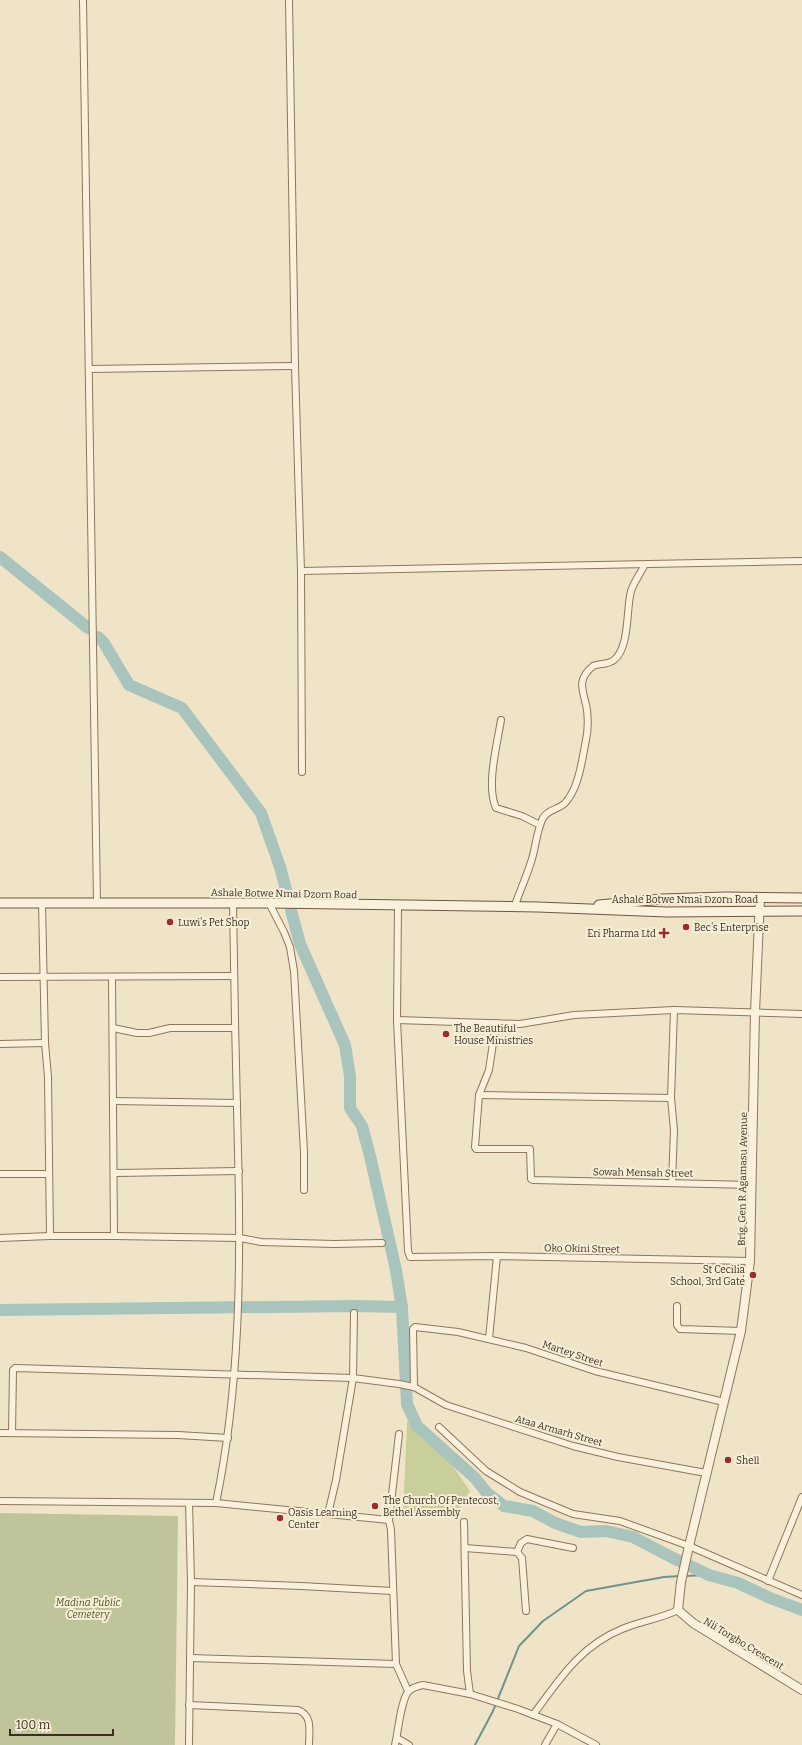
<svg xmlns="http://www.w3.org/2000/svg" width="802" height="1745" viewBox="0 0 802 1745" font-family="Bitter,serif">
<rect width="100%" height="100%" fill="#f0e4c8"/>
<path fill="#c9cf9b" d="M411,1421L422,1439L450,1462L470,1491L457,1513L403,1516L407,1422Z"/>
<path fill="#bfc49a" d="M0,1513L178,1516L175,1745H0Z"/>
<g fill="none" stroke-linecap="round" stroke-linejoin="round">
<g stroke="#6f938a" stroke-width="2">
<path d="M684,1576L709,1575"/>
<path d="M475,1745L493,1711L519,1646L543,1621L586,1591L664,1577L680,1576"/>
</g>
<g stroke="#a9c4bc" stroke-width="12">
<path d="M0,557L88,628"/>
<path d="M98,637L104,643L129,685L182,708L261,813L280,867L288,897"/>
<path d="M291,910L300,944L345,1045L350,1076V1108L362,1126L370,1156L396,1270L402,1308"/>
<path d="M0,1310L356,1306L402,1307L407,1404L417,1426L475,1478L487,1493L504,1506L533,1511L555,1523L581,1532L606,1531L633,1537L673,1558L709,1575L738,1583L770,1598L802,1610"/>
</g>
<g stroke="#8d765c" stroke-width="8">
<g id="minor">
<path d="M83,0L97,903"/>
<path d="M289,0L295,366L301,571L302,772"/>
<path d="M89,369L295,366"/>
<path d="M301,571L802,561"/>
<path d="M501,720C497,745 486,786 496,808L522,816L540,825"/>
<path d="M42,903L45,1043L48,1077L50,1236"/>
<path d="M269,903L284,932L290,947L294,971L304,1152V1190"/>
<path d="M398,905L397,1020L408,1251L410,1257L497,1256L750,1261"/>
<path d="M514,908C519,893 526,878 531,862C536,848 536,832 543,818C548,809 558,810 565,803C579,788 582,760 586,740C588,731 588,719 587,710C584,691 575,681 593,666C600,663 608,665 614,660C630,647 626,610 631,591C634,582 640,574 644,566"/>
<path d="M0,977L234,976"/>
<path d="M112,977L114,1236"/>
<path d="M397,1020L520,1024L574,1015L674,1010L802,1014"/>
<path d="M496,1023L489,1070L479,1095L475,1147L476,1149H530L531,1179L533,1180L752,1185"/>
<path d="M113,1028L137,1033H149L170,1028H235"/>
<path d="M0,1044L45,1043"/>
<path d="M479,1095L671,1098"/>
<path d="M113,1101L237,1103"/>
<path d="M115,1173L239,1171"/>
<path d="M0,1174H49"/>
<path d="M672,1183L674,1130L671,1098L674,1010"/>
<path d="M0,1238L50,1236H114L240,1238L261,1242L334,1244L382,1243"/>
<path d="M677,1306V1325L680,1329L741,1331"/>
<path d="M489,1339L497,1256"/>
<path d="M414,1387L413,1329L415,1327L458,1332L526,1348L595,1371L724,1402"/>
<path d="M439,1427L486,1471L520,1492L573,1514L620,1521L689,1546L802,1595"/>
<path d="M0,1433L178,1435L228,1438"/>
<path d="M12,1433L13,1370L15,1368L353,1378L399,1384L414,1387L446,1405L573,1446L618,1457L706,1473"/>
<path d="M399,1434L389,1520L391,1530L396,1664L408,1691"/>
<path d="M0,1501L216,1503L389,1520"/>
<path d="M216,1503C240,1387 241,1269 238,1151C236,1068 234,986 233,903"/>
<path d="M328,1514L336,1480L353,1378L354,1313"/>
<path d="M464,1522L467,1671L470,1694"/>
<path d="M465,1548L517,1552L522,1558L526,1611"/>
<path d="M517,1552L521,1543L527,1539L573,1548"/>
<path d="M768,1581L802,1497"/>
<path d="M191,1582L301,1586L392,1591"/>
<path d="M190,1658L396,1664"/>
<path d="M189,1705L298,1710C313,1715 309,1732 309,1745"/>
<path d="M533,1715C559,1680 580,1646 622,1629C641,1621 660,1619 678,1610"/>
<path d="M397,1738L409,1745"/>
<path d="M189,1745L191,1582L189,1503"/>
<path d="M395,1745C398,1733 401,1698 409,1691C413,1687 418,1686 423,1685L470,1694L518,1709L557,1724L596,1745"/>
<path d="M545,1745L557,1724"/>
</g>
</g>
<g stroke="#8d765c" stroke-width="10">
<path id="tertiary" d="M760,898L755,1012L750,1261L741,1331L689,1546L681,1582L678,1610L693,1623L802,1690"/>
</g>
<g stroke="#6f573f" stroke-width="11">
<g id="secondary">
<path d="M0,903H269L538,907L667,912L802,911"/>
<path d="M599,905L662,899L725,897L802,898"/>
</g>
</g>
<use href="#minor" stroke="#faf1dc" stroke-width="6"/>
<use href="#tertiary" stroke="#faf1dc" stroke-width="8"/>
<use href="#secondary" stroke="#faf1dc" stroke-width="9"/>
</g>
<g fill="#9e2a2b" stroke="#f7eed8" stroke-width="1.5">
<circle cx="170" cy="922" r="4"/>
<circle cx="686" cy="927" r="4"/>
<path d="M662 927h4v4h4v4h-4v4h-4v-4h-4v-4h4z"/>
<circle cx="446" cy="1034" r="4"/>
<circle cx="753" cy="1275" r="4"/>
<circle cx="728" cy="1460" r="4"/>
<circle cx="375" cy="1506" r="4"/>
<circle cx="280" cy="1518" r="4"/>
</g>
<g text-anchor="middle" stroke-width="4" stroke-linejoin="round" paint-order="stroke">
<g font-size="10" fill="#3d2e20" stroke="#f7eed8">
<text transform="translate(284 893) rotate(1)" y="4">Ashale Botwe Nmai Dzorn Road</text>
<text x="685" y="903">Ashale Botwe Nmai Dzorn Road</text>
<text transform="translate(643 1172) rotate(1)" y="4">Sowah Mensah Street</text>
<text transform="translate(742 1179) rotate(-89)" y="4">Brig. Gen R Agamasu Avenue</text>
<text transform="translate(582 1248) rotate(1)" y="4">Oko Okini Street</text>
<text transform="translate(573 1353) rotate(18)" y="4">Martey Street</text>
<text transform="translate(559 1430) rotate(16)" y="4">Ataa Armarh Street</text>
<text transform="translate(744 1643) rotate(31)" y="4">Nii Torgbo Crescent</text>
</g>
<g font-size="10" fill="#3d2e20" stroke="#f7eed8" text-anchor="start">
<text x="178" y="926">Luwi's Pet Shop</text>
<text x="694" y="931">Bec's Enterprise</text>
<text x="656" y="937" text-anchor="end">Eri Pharma Ltd</text>
<text x="454" y="1032">The Beautiful<tspan x="454" dy="12">House Ministries</tspan></text>
<text x="745" y="1273" text-anchor="end">St Cecilia<tspan x="745" dy="12">School, 3rd Gate</tspan></text>
<text x="736" y="1464">Shell</text>
<text x="383" y="1504">The Church Of Pentecost,<tspan x="383" dy="12">Bethel Assembly</tspan></text>
<text x="288" y="1516">Oasis Learning<tspan x="288" dy="12">Center</tspan></text>
</g>
<g font-size="10" font-style="italic" fill="#4d5a26" stroke="#f7eed8">
<text x="88" y="1606">Madina Public<tspan x="88" dy="12">Cemetery</tspan></text>
</g>
</g>
<path d="M10 1729v6h103v-6" fill="none" stroke="#3d2e20" stroke-width="2"/>
<text x="16" y="1729" font-size="12" fill="#3d2e20" stroke="#f7eed8" stroke-width="3" paint-order="stroke">100 m</text>
</svg>
